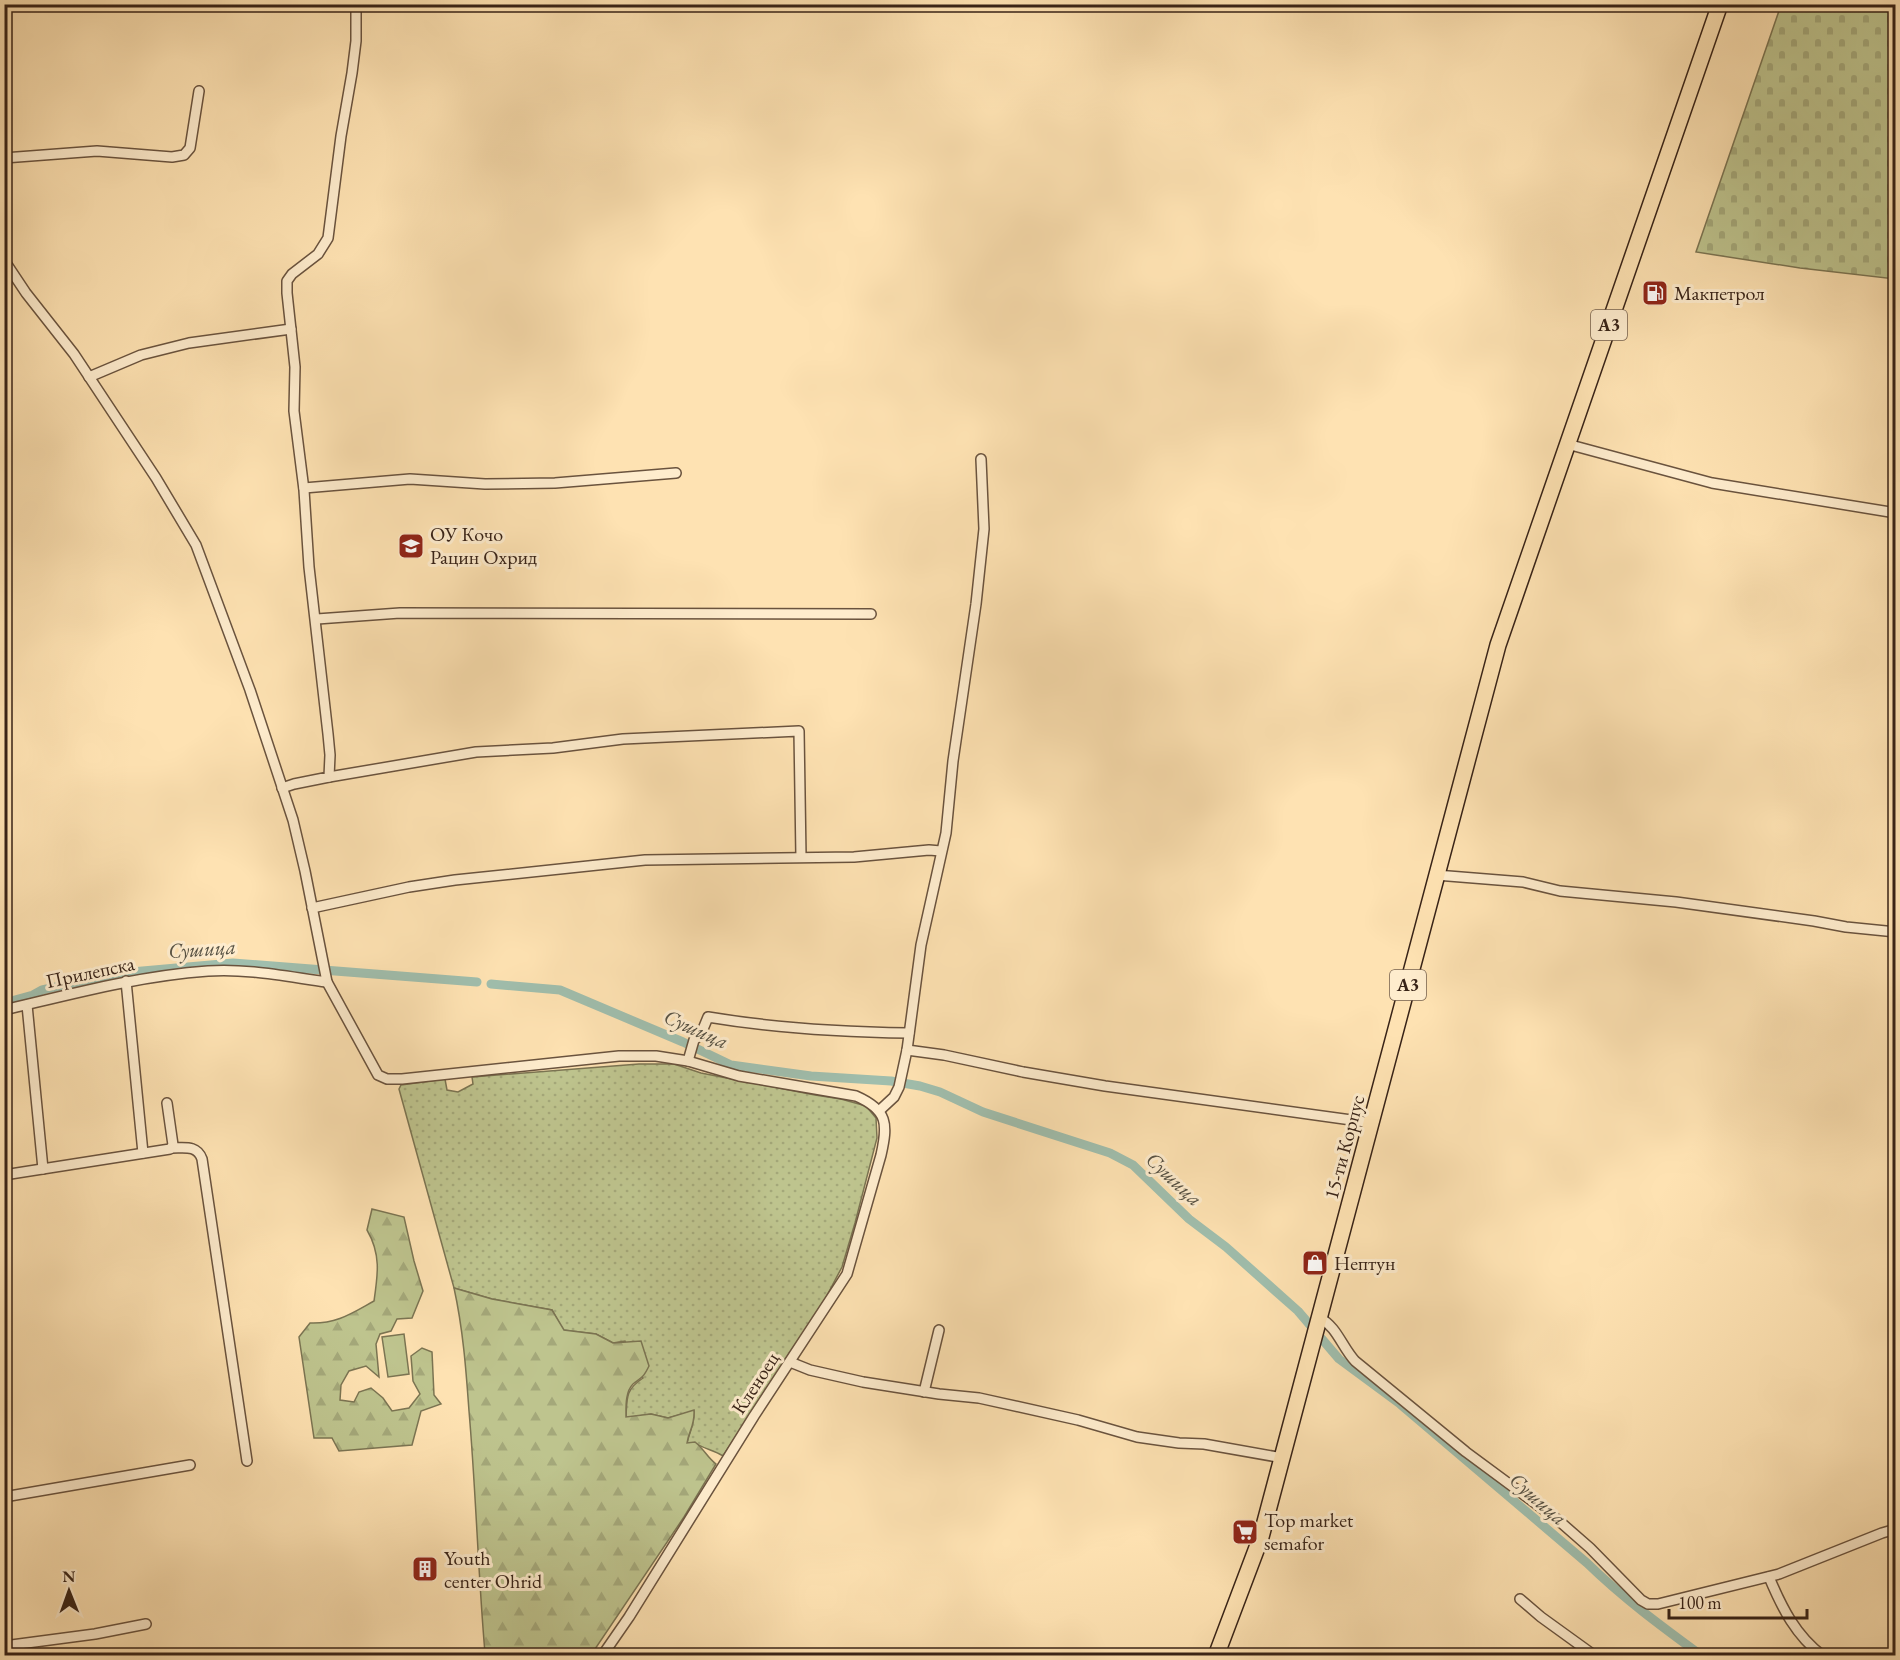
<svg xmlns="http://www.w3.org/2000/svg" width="1900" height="1660" viewBox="0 0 1900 1660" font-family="'EB Garamond',serif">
<defs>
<pattern id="grass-dots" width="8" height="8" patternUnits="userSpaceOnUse" patternTransform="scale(1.5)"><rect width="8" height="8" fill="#bec48e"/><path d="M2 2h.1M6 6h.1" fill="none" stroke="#a4a87a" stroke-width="1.8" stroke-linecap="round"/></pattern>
<pattern id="forest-firs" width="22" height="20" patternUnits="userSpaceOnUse" patternTransform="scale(1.5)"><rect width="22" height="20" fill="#bec48e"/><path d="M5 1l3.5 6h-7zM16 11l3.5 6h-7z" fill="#a4a87a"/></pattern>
<pattern id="cemetery-stones" width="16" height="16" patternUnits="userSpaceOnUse" patternTransform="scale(1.5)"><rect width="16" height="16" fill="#bec48e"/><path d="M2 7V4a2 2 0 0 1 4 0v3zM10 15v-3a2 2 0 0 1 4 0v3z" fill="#a4a87a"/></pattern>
</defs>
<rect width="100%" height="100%" fill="#fee2b2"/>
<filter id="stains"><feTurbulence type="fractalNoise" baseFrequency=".00333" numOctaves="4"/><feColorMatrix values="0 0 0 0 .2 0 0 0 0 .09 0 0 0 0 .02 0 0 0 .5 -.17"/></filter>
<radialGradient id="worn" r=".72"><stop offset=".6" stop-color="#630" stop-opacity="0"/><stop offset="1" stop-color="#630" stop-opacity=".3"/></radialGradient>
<path fill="url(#grass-dots)" stroke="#7b7452" stroke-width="1.5" d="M639,1064H674L701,1073L815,1095L841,1099L866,1106L876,1118L877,1138L855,1223L842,1267L824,1301L723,1456C714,1450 704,1449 695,1443L687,1444C689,1431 695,1425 694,1411L668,1418L651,1414L626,1418C627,1398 625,1390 643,1378L625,1341L613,1343L596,1334L563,1330L552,1310L492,1299L454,1288L399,1089L401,1085L445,1079L447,1090L458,1092L473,1084L472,1077Z"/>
<g fill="url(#forest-firs)" stroke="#7b7452" stroke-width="1.5">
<path d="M372,1209L404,1217L414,1261L423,1291L412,1318L397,1319L391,1331L380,1334L376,1344L379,1377L366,1366L349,1371L341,1385L340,1400L354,1402L359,1392L371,1388L383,1398L392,1411L409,1408L420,1394L413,1381L411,1356L422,1348L432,1352L434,1395L441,1404L421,1411L412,1445L339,1451L332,1438H314L299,1337L310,1323C337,1324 352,1313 374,1301C378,1274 381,1254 367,1230Z"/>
<path d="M454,1288L492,1299L552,1310L564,1330L596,1334L613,1343L641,1341L649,1366C643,1378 643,1376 633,1384C625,1392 626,1407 626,1417L651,1414L668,1418L694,1410C695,1426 689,1430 687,1443L695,1442C704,1449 707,1457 716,1464L684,1517L591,1655L488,1656L485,1653C478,1573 476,1492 469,1411C466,1369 463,1329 454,1288Z"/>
</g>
<path fill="url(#cemetery-stones)" stroke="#7b7452" stroke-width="1.5" d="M1781,5H1895V279L1800,268L1696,252Z"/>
<path fill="#bec48e" stroke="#7b7452" stroke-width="1.5" d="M404,1334L409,1374L388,1377L382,1337Z"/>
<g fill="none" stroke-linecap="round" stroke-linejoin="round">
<g stroke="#a0bead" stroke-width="9">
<path d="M491,984L560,990L683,1042L731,1065L811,1076L891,1081L920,1086L940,1092L983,1112L1110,1153L1133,1165L1189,1219L1226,1247L1298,1311L1339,1359L1400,1404L1587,1563C1623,1598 1661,1626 1702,1656"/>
<path d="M4,1003L33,995L42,990L120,973L233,963L477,982"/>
</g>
<g stroke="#6a533e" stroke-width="12">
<g id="street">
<path d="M4,158L97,151L172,157L184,155L190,148L199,91"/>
<path d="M4,260L26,293L74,354L156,478L196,545L250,690L293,820L305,871L327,982L378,1075L387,1079H402L619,1056H656L688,1061L739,1076L856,1096C888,1110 888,1124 881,1155L847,1274L754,1416L629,1617L602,1656"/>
<path d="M89,377L141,355L189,343L291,329"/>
<path d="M1567,444L1712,483L1896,513"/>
<path d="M304,488L410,479L485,484L555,483L676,473"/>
<path d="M317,619L400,613L871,614"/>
<path d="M329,777L476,752L553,748L623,739L799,731L801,857"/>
<path d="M282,788L294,784L329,777L330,755L328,734L309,567L304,490L294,411L295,367L287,293V281L292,274L318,254L328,238L341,136L352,73L356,41V4"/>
<path d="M1436,875L1523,882L1560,891L1676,902L1814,921L1846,927L1896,932"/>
<path d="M312,908L409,887L455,880L645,860L854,857L929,850L941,851"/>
<path d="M126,981L143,1153"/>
<path d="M27,1005L43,1169"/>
<path d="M4,1010C72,994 138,976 208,971C246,968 289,977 327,982"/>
<path d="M907,1050L944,1055L1023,1072L1105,1086L1373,1123"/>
<path d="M688,1061L694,1040L701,1034L708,1017C774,1028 842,1032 909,1033"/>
<path d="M880,1110L894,1097L899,1087L907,1050L921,945L946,833L953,761L976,604L984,529L981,459"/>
<path d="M172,1148C185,1148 197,1145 202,1159L247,1461"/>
<path d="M4,1175L170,1149L173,1145L167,1103"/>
<path d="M1320,1318C1337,1327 1342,1347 1355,1361L1466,1452L1558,1520L1590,1548L1641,1600L1648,1604H1658L1779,1574L1882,1533L1896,1529"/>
<path d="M790,1362L810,1370L863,1382L939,1394L979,1398L1078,1420L1137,1437L1179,1443L1204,1444L1283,1458"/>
<path d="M924,1392L939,1330"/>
<path d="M4,1497L190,1465"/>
<path d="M1769,1577C1782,1608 1796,1636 1823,1656"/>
<path d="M1520,1599L1541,1617L1595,1656"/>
<path d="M4,1646L95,1634L146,1624"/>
</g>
</g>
<g stroke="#382317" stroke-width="18">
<path id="primary" d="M1216,1656L1261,1537L1498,645L1720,4"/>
</g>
<use href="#street" stroke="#feeccd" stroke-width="9"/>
<use href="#primary" stroke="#fee2b2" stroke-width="15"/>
</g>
<defs>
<g id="fuel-square" transform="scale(1.35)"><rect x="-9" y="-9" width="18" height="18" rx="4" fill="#8f2418" stroke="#feeccd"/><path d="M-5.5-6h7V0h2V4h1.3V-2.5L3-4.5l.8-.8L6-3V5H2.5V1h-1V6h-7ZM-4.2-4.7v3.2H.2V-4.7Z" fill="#fff"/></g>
<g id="school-square" transform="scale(1.35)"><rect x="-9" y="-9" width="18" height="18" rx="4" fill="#8f2418" stroke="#feeccd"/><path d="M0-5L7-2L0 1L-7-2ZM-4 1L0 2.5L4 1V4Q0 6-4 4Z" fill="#fff"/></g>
<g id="shop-square" transform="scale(1.35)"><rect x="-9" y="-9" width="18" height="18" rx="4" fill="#8f2418" stroke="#feeccd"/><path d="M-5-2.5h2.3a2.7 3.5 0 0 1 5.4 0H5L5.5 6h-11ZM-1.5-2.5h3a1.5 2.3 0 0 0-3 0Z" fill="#fff"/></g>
<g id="supermarket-square" transform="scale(1.35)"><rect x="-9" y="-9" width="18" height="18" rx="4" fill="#8f2418" stroke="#feeccd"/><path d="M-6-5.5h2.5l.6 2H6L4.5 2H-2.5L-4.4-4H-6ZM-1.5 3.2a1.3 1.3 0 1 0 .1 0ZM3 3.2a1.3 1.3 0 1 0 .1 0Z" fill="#fff"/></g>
<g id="building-square" transform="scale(1.35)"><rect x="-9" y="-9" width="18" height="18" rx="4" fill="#8f2418" stroke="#feeccd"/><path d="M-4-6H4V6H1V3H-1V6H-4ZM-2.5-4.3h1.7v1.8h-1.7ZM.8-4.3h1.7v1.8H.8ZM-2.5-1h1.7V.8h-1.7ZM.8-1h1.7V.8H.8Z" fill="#fff"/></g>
</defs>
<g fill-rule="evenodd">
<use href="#fuel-square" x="1655" y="293"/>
<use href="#school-square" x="411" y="546"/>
<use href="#shop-square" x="1315" y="1263"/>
<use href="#supermarket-square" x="1245" y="1532"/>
<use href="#building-square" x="425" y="1569"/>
</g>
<g text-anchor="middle" stroke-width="6" stroke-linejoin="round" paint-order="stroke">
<g fill="#feeccd" stroke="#735f4e" stroke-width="1.5">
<rect x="1591" y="310" width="36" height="30" rx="4.5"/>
<rect x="1390" y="970" width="36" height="30" rx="4.5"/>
</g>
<g font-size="18" font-weight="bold" fill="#382317">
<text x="1609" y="331">A3</text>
<text x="1408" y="991">A3</text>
</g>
<g font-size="20" fill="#382317" stroke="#feeccd" text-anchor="start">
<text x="1674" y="300">Макпетрол</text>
<text x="430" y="541">ОУ Кочо<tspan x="430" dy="23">Рацин Охрид</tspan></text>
<text x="1334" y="1270">Нептун</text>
<text x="1264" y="1527">Top market<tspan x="1264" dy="23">semafor</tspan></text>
<text x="444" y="1565">Youth<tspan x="444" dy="23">center Ohrid</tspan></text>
</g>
<g font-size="20" fill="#382317" stroke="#feeccd">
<text transform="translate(90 972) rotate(-12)" y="7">Прилепска</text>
<text transform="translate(1344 1147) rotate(-75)" y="7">15-ти Корпус</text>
<text transform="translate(755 1383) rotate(-57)" y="7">Кленоец</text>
</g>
<g font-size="21" font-style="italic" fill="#575244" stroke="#feeccd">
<text transform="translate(202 949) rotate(-4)" y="7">Сушица</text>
<text transform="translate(696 1029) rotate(24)" y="7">Сушица</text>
<text transform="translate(1174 1179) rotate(43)" y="7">Сушица</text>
<text transform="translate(1538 1499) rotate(41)" y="7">Сушица</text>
</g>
</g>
<rect width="1900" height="1660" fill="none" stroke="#fee2b2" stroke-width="24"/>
<rect x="6" y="6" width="1888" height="1648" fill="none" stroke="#382317" stroke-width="3"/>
<rect x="12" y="12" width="1876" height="1636" fill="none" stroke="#382317" stroke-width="1.5"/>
<g transform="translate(69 1591) rotate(359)" stroke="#feeccd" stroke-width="4.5" paint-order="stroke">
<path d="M0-4.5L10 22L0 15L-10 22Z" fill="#382317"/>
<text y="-9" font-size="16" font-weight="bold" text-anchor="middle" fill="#382317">N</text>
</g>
<path d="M1669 1609v9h138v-9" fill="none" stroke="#382317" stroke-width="3"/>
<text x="1678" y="1609" font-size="18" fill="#382317" stroke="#feeccd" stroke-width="4.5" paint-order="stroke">100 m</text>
<rect width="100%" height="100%" filter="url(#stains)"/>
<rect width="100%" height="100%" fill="url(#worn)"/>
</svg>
